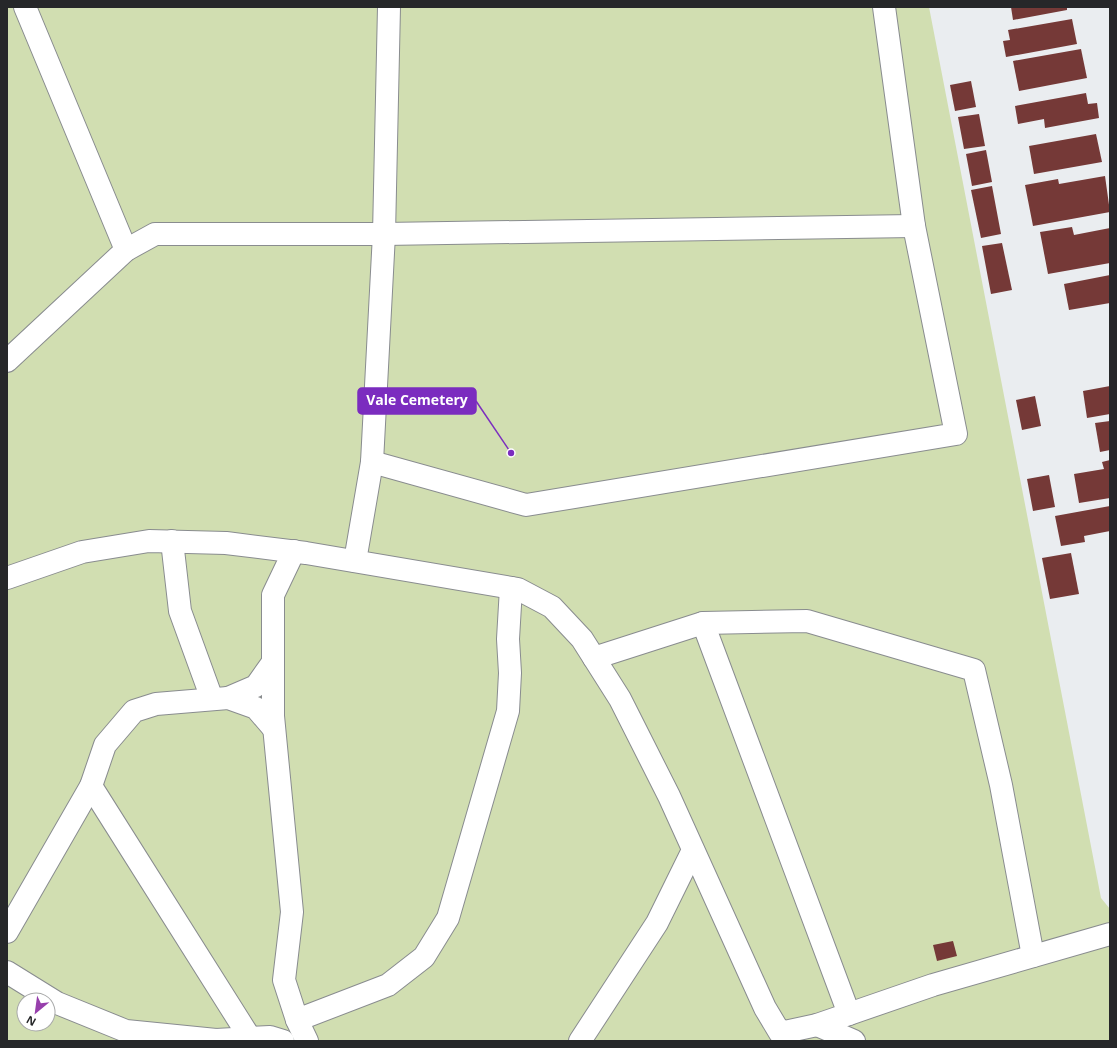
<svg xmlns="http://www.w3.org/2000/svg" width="1117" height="1048" viewBox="0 0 1117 1048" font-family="'Open Sans',sans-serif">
<rect width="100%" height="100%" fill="#eaedf0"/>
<path fill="#d1deb1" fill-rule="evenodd" d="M7,7H929L1101,898L1110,909V1041H7ZM24,1000H48V1024H24Z"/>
<g fill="#753937">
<path d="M1011,7H1067V10L1013,20Z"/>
<path d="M1072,19L1077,44L1006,57L1003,41L1010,40L1008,30Z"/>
<path d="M1081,49L1087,78L1019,91L1013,61Z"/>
<path d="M971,81L976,107L955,111L950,85Z"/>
<path d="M1086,93L1088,104L1097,103L1099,118L1045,128L1044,119L1018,124L1015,106Z"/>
<path d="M979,114L985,146L964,149L958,117Z"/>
<path d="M1096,134L1102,162L1034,174L1029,146Z"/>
<path d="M986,150L992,182L972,186L966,154Z"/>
<path d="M1105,176L1110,212L1033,226L1025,185L1058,179L1059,184Z"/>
<path d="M992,186L1001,234L981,238L971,190Z"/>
<path d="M1072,227L1074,235L1110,228V263L1048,274L1040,232Z"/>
<path d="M1002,243L1012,290L991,294L982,246Z"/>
<path d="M1110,275V303L1069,310L1064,284Z"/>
<path d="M1110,386V414L1087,418L1083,391Z"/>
<path d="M1035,396L1041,426L1022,430L1016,400Z"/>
<path d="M1110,421V450L1100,452L1095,423Z"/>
<path d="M1110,460V498L1079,503L1074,474L1104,469L1102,462Z"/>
<path d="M1049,475L1055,507L1033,511L1027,479Z"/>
<path d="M1110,506V531L1084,536L1085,542L1061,546L1055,516Z"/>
<path d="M1071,553L1079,594L1050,599L1042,558Z"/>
<path d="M953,941L957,956L937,961L933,945Z"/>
</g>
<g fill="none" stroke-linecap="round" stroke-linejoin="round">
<g stroke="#898c8f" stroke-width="24">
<g id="minor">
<path d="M25,7L126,250"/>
<path d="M7,361L126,250L155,234H384L914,226"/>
<path d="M372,462L526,505L956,434L914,226L884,7"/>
<path d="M172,541L180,611L212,699"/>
<path d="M294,551L273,595V716L292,912L284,980L297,1020L307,1041"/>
<path d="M355,561L372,462L384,234L389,7"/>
<path d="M7,578L82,552L149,541L226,543L306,553L518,589L552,607L582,639L620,699L669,796L765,1008L780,1033L817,1025L933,985L1110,934"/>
<path d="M703,623L849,1014"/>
<path d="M594,658L703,623L807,621L974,670L1001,785L1033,956"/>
<path d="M228,698L256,686L273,662"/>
<path d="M91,786L250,1038L248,1041"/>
<path d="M7,932L91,786L105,745L134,711L156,704L228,698L256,708L274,729"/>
<path d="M7,972L57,1003L126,1031L216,1040L270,1037L283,1041"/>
<path d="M297,1020L388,985L424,957L448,918L508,711L510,673L508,639L511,588"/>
<path d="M817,1025L854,1041"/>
<path d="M580,1041L657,923L693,850"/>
</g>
</g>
<use href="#minor" stroke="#fff" stroke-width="22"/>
</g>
<path fill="none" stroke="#7b2cbf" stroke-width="1.5" d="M511 453L476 401"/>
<circle fill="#7b2cbf" stroke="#fff" stroke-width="1.5" cx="511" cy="453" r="4"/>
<rect fill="#7b2cbf" stroke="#7b2cbf" stroke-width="1.5" x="358" y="388" width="118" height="26" rx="4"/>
<g font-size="14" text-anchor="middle" font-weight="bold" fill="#fff">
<text x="417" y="405">Vale Cemetery</text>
</g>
<rect width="1117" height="1048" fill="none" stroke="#262729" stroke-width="16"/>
<g transform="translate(36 1012) rotate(209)"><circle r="19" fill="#ffffff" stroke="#a8a9a9"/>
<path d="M0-3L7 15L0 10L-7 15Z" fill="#973fac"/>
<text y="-6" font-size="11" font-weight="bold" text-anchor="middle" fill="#262729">N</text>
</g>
</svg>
